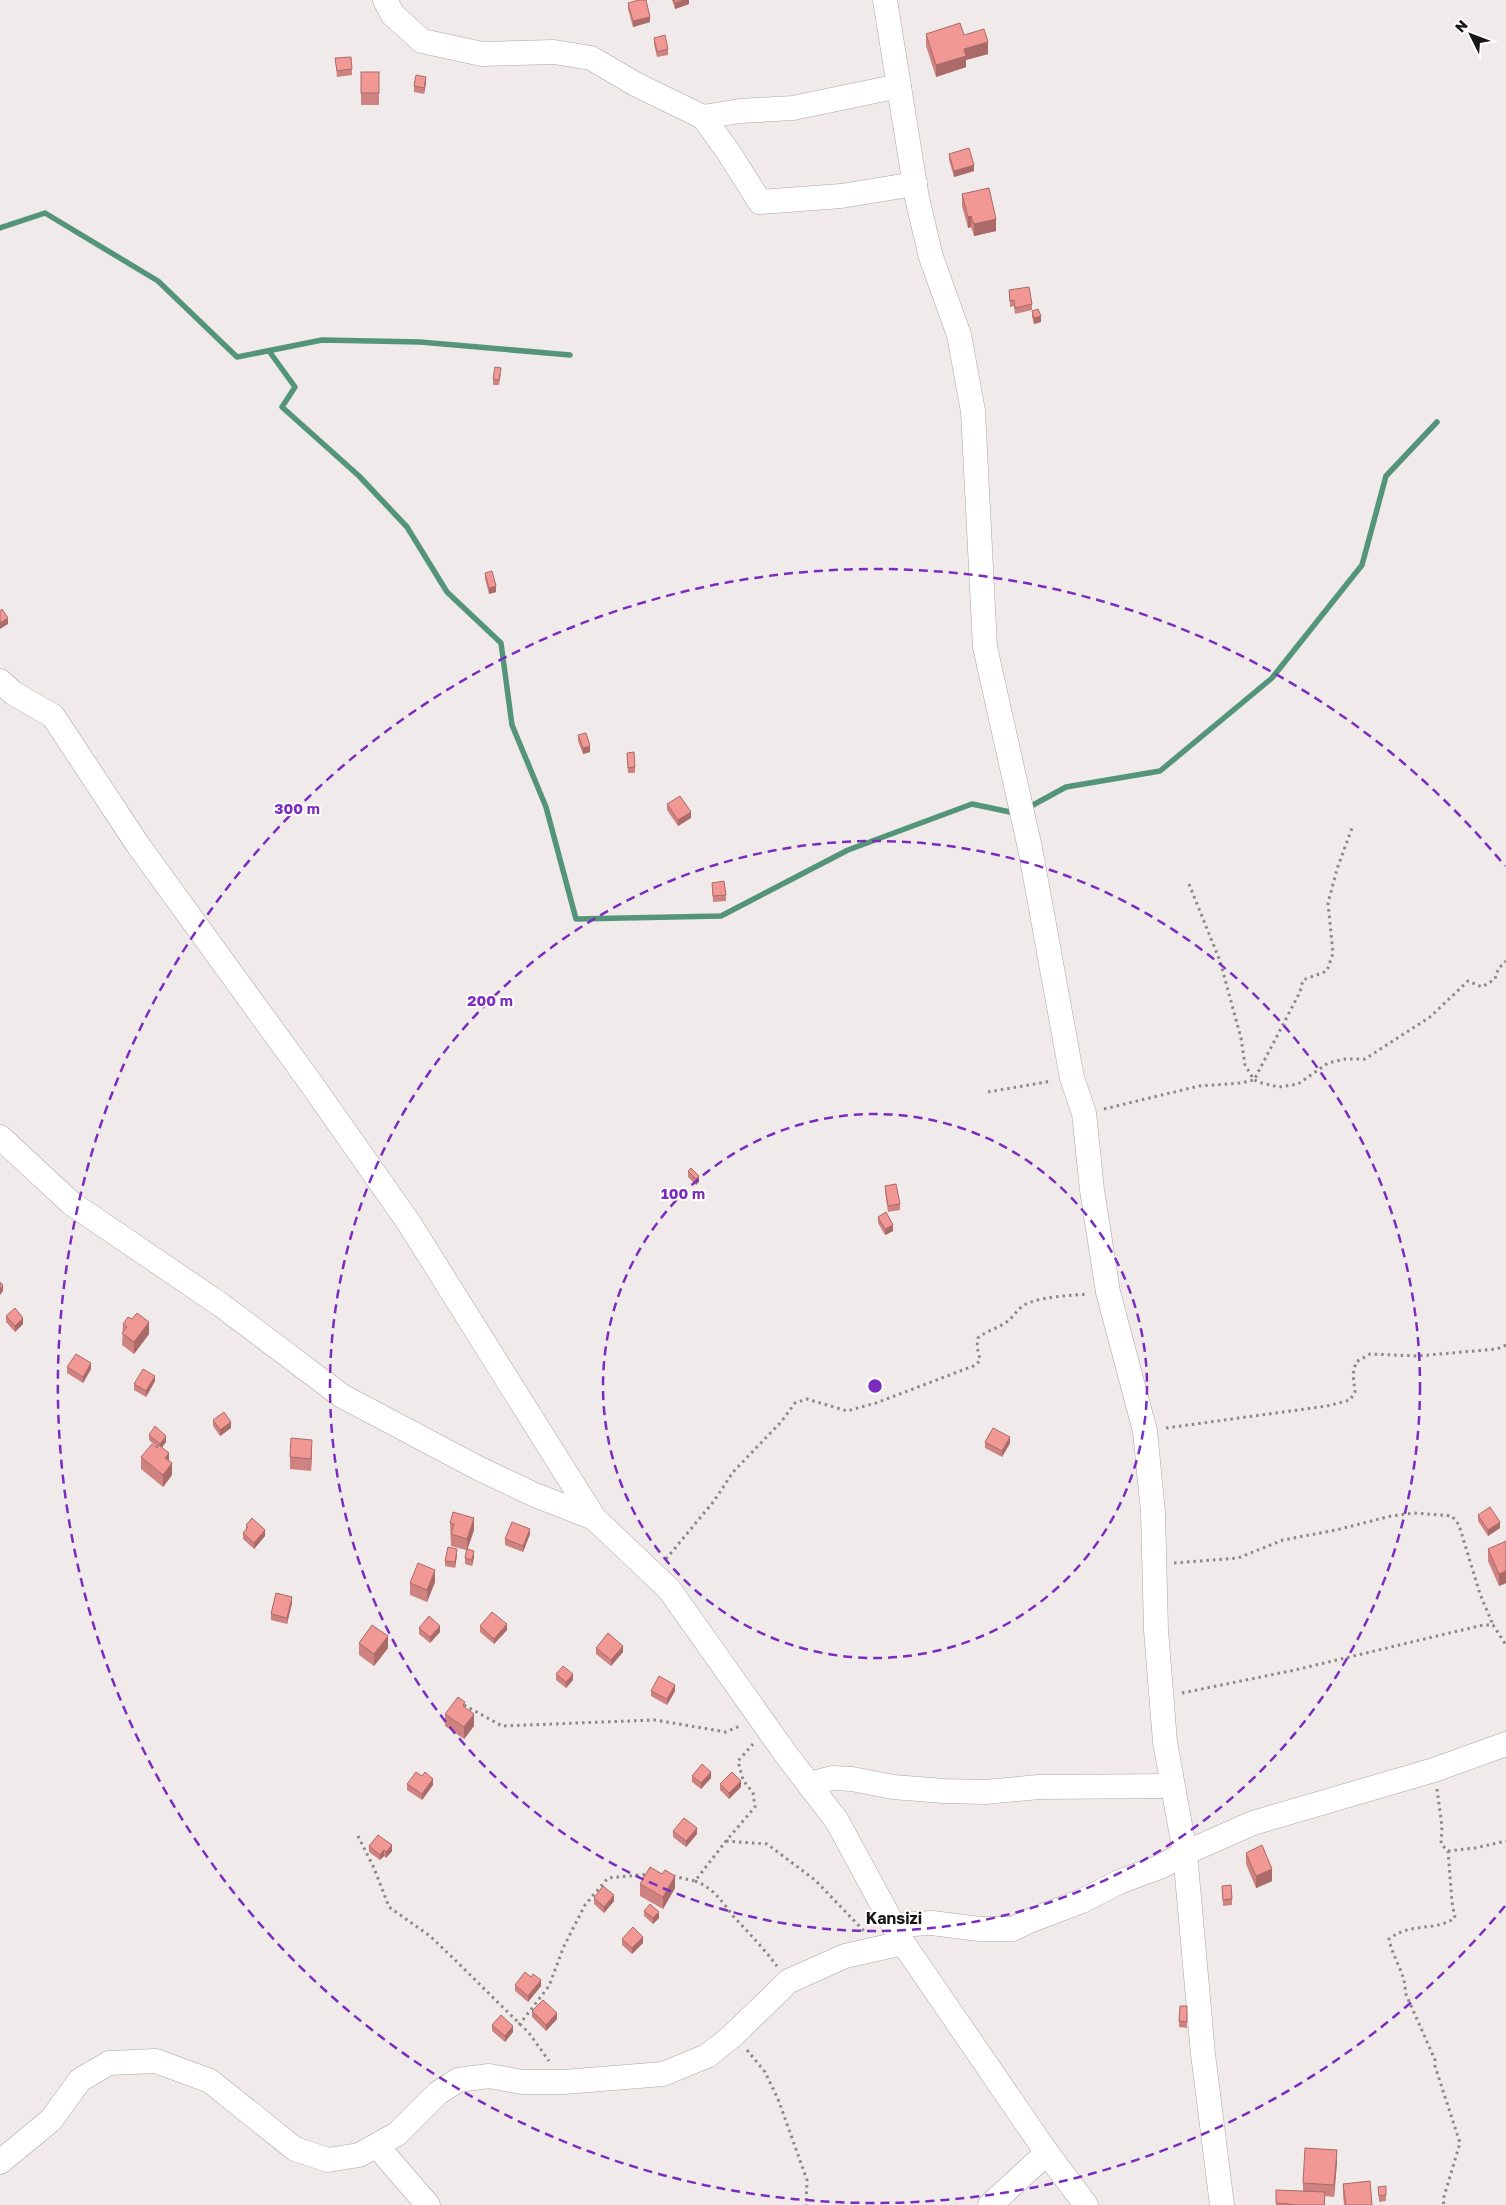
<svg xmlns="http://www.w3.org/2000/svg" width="1506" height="2205" viewBox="0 0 1506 2205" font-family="'Golos Text',sans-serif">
<rect width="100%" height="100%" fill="#f0eaea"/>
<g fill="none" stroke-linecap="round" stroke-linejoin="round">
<g stroke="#549579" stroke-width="5.5">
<path d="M0,228L45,213L158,281L237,357L322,340L420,342L570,355"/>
<path d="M269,351L295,387L282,407L359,476L407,527L447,592L501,643L512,725L546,807L576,919L721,916L848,850L972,804L1010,812"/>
<path d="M1033,805L1066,787L1160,771L1272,678L1362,565L1386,476L1437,422"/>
</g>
<g stroke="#aba6a5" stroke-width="25">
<g id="minor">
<path d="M385,0L393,15L422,41L482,54L554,52L591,58L637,85L703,117L729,153L760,202L841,196L915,184"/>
<path d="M885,0L917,198L931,257L959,335L973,411L985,647L1030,848L1072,1078L1084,1113L1092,1190L1108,1292L1145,1431L1153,1512L1156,1630L1165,1742L1185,1853L1203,2054L1222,2205"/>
<path d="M703,117L740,111L793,108L899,86"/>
<path d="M0,681L13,693L53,716L138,845L310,1082L409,1223L594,1518L669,1589L785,1753L837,1821L903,1943L1047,2153L1086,2205"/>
<path d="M0,1137L71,1203L221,1305L342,1396L478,1468L535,1495L594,1518"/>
<path d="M809,1784L832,1778L852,1779L893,1787L944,1791L985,1792L1039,1787L1172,1786"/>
<path d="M893,1925L932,1923L979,1929H1013L1029,1921L1082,1901L1119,1882L1162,1866L1185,1853L1253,1823L1434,1770L1506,1744"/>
<path d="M377,2146L428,2205"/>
<path d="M0,2162L51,2120L80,2080L109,2063L156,2061L210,2081L295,2149L328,2160L359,2155L397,2134L438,2093L458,2080L489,2076L522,2082H564L663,2074L707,2056L731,2037L789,1981L845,1956L903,1943"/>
<path d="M990,2205L1047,2153"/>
</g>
</g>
<g stroke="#8c8888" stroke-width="3" stroke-dasharray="2.5 4" stroke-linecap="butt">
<path d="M1189,884L1220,961L1241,1038L1245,1065L1254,1080L1262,1083L1279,1087L1298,1084L1328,1063L1345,1059H1365L1430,1017L1468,981L1482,987L1495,979L1498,969L1506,961"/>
<path d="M988,1092L1052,1081"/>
<path d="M1104,1109L1199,1086L1241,1083L1254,1080L1300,992L1303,980L1327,971L1333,953L1328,903L1337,869L1352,828"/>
<path d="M1166,1428L1327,1406L1350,1400L1355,1392L1353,1374L1356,1362L1370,1354L1417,1356L1497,1349L1506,1345"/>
<path d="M666,1559L714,1501L733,1472L781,1422L795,1403L807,1399L847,1411L876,1403L976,1365L980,1360L977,1346L978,1338C987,1330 1000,1328 1009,1320C1015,1315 1018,1308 1026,1304C1044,1296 1068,1296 1088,1294"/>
<path d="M1174,1563L1238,1558L1283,1540L1336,1530L1391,1516L1414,1513L1452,1516L1459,1525L1480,1594L1493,1625"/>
<path d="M1182,1693L1295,1670L1483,1625H1493L1506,1645"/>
<path d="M464,1705L502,1726L655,1720L726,1732L742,1725"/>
<path d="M1437,1789L1442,1826L1441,1844L1448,1851L1452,1902L1455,1918C1434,1932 1410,1922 1389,1939C1392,1956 1407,1977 1405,1992L1435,2060V2066L1460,2143L1443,2200L1444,2205"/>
<path d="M358,1836L374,1868L389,1907L430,1936L453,1958L529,2033L549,2061"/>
<path d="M726,1841L767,1844L815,1880L864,1931"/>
<path d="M1448,1851L1475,1848L1506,1841"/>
<path d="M673,1876L695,1881L726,1841L755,1807L753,1793L743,1780L738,1761L753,1744"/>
<path d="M695,1881C714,1888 722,1902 734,1917C749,1933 764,1949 777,1966"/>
<path d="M519,2025L549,1986L564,1946L585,1905L608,1878L649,1874"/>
<path d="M747,2050L765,2072L778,2099L807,2180L806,2205"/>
</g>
<use href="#minor" stroke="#fff" stroke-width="24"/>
</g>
<g fill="#cf8380">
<path d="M672,0H689V4L675,9Z"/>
<path d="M628,3L650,22L633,27L628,9Z"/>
<path d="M926,34L964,35L988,54L966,60V67L936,77L926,46Z"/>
<path d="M654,38L668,49V55L657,57L654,44Z"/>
<path d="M335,58L352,69V75L337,77Z"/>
<rect x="361" y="72" width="18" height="33"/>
<path d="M426,83L424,94L414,92V86Z"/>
<path d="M949,154L974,171L954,177L949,160Z"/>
<path d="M962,194L996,231L974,236L971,227L968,228L962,206Z"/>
<path d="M1009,290L1032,304V310L1015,314L1014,306L1010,307Z"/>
<path d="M1032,311L1041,322L1034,324L1032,317Z"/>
<path d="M501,374L499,385H493V379Z"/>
<path d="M485,573L496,592L489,594L485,579Z"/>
<path d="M578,735L590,752L583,754L578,741Z"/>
<path d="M627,753L635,767V773H628Z"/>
<path d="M667,804L691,818L678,826L667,810Z"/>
<path d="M712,883L726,895V901L713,902Z"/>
<path d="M688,1171L699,1182L696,1185L688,1177Z"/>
<path d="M885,1186L900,1204V1210L888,1212L885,1192Z"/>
<path d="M878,1217L893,1231L885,1235L878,1223Z"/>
<path d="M6,1316L23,1324L15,1332L6,1322Z"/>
<path d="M123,1324L149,1334L134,1354L122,1345Z"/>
<path d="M67,1367L91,1369L83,1383L67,1373Z"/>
<path d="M155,1381L146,1397L134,1390V1384Z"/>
<path d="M213,1420L231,1428L220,1436L213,1426Z"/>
<path d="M149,1435L166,1442L162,1447L169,1461L172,1475L163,1487L141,1469V1457L158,1448L149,1440Z"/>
<path d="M985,1442L1010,1443L1002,1457L985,1448Z"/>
<path d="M312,1452L311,1471L290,1469V1457Z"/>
<path d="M1478,1515L1500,1528L1488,1536L1478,1521Z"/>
<path d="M450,1523L474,1530L467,1549L474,1557L472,1566L465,1564V1558L466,1550L451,1546Z"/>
<path d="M246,1525L265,1536L254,1549L243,1539V1533L246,1530Z"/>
<path d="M530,1534L523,1552L505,1545V1539Z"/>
<path d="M1506,1541V1583L1499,1586L1488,1561V1549Z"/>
<path d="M457,1555L455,1568L445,1566V1561Z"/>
<path d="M435,1582L427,1602L410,1595V1583Z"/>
<path d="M292,1603L287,1624L271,1620V1614Z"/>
<path d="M480,1626L507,1630L494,1644L480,1632Z"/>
<path d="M419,1628L440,1632L430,1643L419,1634Z"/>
<path d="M359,1643L388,1648L374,1666L359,1655Z"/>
<path d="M596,1648L623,1652L611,1666L596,1654Z"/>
<path d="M556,1674L573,1680L566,1688L556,1680Z"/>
<path d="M651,1691H675L667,1705L651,1696Z"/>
<path d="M465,1708L474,1726L464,1739L445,1726V1714Z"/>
<path d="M692,1776L711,1778L701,1789L692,1782Z"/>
<path d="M407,1784L433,1785L422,1800L407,1790Z"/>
<path d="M720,1784L741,1787L729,1799L720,1790Z"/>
<path d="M673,1831L697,1834L686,1847L673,1837Z"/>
<path d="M369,1846L392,1851L386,1858L384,1856L380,1860L369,1852Z"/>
<path d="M1246,1853L1272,1881L1256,1888L1246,1864Z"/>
<path d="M640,1884L675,1888L663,1909L640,1896Z"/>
<path d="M1222,1886L1232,1899V1905L1223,1906Z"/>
<path d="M594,1898L614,1901L604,1913L594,1904Z"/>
<path d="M644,1911L659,1918L653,1924L644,1916Z"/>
<path d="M622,1939L643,1943L632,1954L622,1945Z"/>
<path d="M515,1985L541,1986L528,2002L515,1991Z"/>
<path d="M1187,2006V2028L1179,2027V2021Z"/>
<path d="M532,2011L557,2019L546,2031L532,2017Z"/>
<path d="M492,2025L513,2032L505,2042L492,2031Z"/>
<path d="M1337,2162L1334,2197L1325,2196V2205H1276V2190L1303,2191V2183Z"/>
<path d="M1343,2184L1372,2205H1344L1343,2195Z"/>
<path d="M1378,2187L1386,2195V2201L1379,2202Z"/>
</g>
<g fill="#a96a68">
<path d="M685,0H689V4L675,9V3Z"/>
<path d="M650,17V22L633,27V21Z"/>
<path d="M988,42V54L966,60V67L936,77V65L964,49Z"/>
<path d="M426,77V83L424,94V88Z"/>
<path d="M974,165V171L954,177V171Z"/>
<path d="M971,216V227L968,228V217Z"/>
<path d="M996,219V231L974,236V224Z"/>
<path d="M1041,316V322L1034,324V318Z"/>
<path d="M496,586V592L489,594V588Z"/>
<path d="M8,618V624L0,629V623Z"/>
<path d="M590,746V752L583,754V748Z"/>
<path d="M691,812V818L678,826V820Z"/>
<path d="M699,1176V1182L696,1185V1179Z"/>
<path d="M893,1225V1231L885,1235V1229Z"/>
<path d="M3,1285V1291L0,1295V1289Z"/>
<path d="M23,1318V1324L15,1332V1326Z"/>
<path d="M149,1322V1334L134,1354V1342Z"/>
<path d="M91,1363V1369L83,1383V1377Z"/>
<path d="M155,1376V1381L146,1397V1391Z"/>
<path d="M231,1422V1428L220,1436V1430Z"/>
<path d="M166,1436V1442L160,1450V1444Z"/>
<path d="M1010,1437V1443L1002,1457V1451Z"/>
<path d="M312,1440V1452L311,1471V1459Z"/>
<path d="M169,1453V1465L165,1458Z"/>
<path d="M172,1463V1475L163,1487V1475Z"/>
<path d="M474,1518V1530L467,1551V1539Z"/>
<path d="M1500,1522V1528L1488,1536V1530Z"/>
<path d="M530,1529V1534L523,1552V1546Z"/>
<path d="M265,1530V1536L254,1549V1543Z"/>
<path d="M457,1549V1555L455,1568V1562Z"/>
<path d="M474,1551V1557L472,1566V1560Z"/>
<path d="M435,1570V1582L427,1602V1590Z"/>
<path d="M1506,1571V1583L1499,1586V1574Z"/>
<path d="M292,1597V1603L287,1624V1618Z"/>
<path d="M507,1624V1630L494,1644V1639Z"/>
<path d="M440,1626V1632L430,1643V1637Z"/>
<path d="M388,1636V1648L374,1666V1654Z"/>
<path d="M623,1646V1652L611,1666V1660Z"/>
<path d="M573,1674V1680L566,1688V1682Z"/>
<path d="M675,1685V1691L667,1705V1699Z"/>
<path d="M474,1714V1726L464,1739V1727Z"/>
<path d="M711,1772V1778L701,1789V1783Z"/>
<path d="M433,1779V1785L422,1800V1794Z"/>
<path d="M741,1781V1787L729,1799V1793Z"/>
<path d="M697,1828V1834L686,1847V1841Z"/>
<path d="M392,1845V1851L386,1858V1852Z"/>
<path d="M384,1850V1856L380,1860V1855Z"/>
<path d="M1272,1869V1881L1256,1888V1876Z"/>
<path d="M675,1876V1888L663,1909V1897Z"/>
<path d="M614,1895V1901L604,1913V1907Z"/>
<path d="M659,1912V1918L653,1924V1918Z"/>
<path d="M643,1937V1943L632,1954V1948Z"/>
<path d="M541,1980V1986L528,2002V1996Z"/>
<path d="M557,2013V2019L546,2031V2025Z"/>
<path d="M513,2026V2032L505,2042V2036Z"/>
<path d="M1337,2150V2162L1334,2197V2185Z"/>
</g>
<g fill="#f19895" stroke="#a96a68">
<path d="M639,0H646L650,17L633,21L628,3Z"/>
<path d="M674,0H685L675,3Z"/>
<path d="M960,23L964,35L984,29L988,42L964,49L966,56L936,65L926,34Z"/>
<path d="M665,35L668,49L657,52L654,38Z"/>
<path d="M351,57L352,69L337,71L335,58Z"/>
<rect x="361" y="72" width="18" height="21"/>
<path d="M416,75L426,77L424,88L414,86Z"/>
<path d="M969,148L974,165L954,171L949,154Z"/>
<path d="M989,188L996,219L974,224L971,216L968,217L962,194Z"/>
<path d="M1029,287L1032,304L1015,308L1014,300L1010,301L1009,290Z"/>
<path d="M1038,309L1041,316L1034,318L1032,311Z"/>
<path d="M495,367L501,368L499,380L493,379Z"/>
<path d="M492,571L496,586L489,588L485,573Z"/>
<path d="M2,609L8,618L0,623V611Z"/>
<path d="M586,733L590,746L583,748L578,735Z"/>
<path d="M634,752L635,767L628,768L627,753Z"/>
<path d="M680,796L691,812L678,820L667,804Z"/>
<path d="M724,881L726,895L713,896L712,883Z"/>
<path d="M691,1168L699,1176L696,1179L688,1171Z"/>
<path d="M896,1184L900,1204L888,1206L885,1186Z"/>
<path d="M886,1212L893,1225L885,1229L878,1217Z"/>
<path d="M0,1282L3,1285L0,1289Z"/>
<path d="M15,1308L23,1318L15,1326L6,1316Z"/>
<path d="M137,1313L149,1322L134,1342L122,1333L127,1327L123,1324L128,1317L132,1319Z"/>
<path d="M76,1354L91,1363L83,1377L67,1367Z"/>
<path d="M143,1369L155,1376L146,1391L134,1384Z"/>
<path d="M224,1412L231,1422L220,1430L213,1420Z"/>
<path d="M155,1426L166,1436L160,1444L149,1435Z"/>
<path d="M993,1428L1010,1437L1002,1451L985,1442Z"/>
<path d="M291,1438L312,1440L311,1459L290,1457Z"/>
<path d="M152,1444L157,1448L159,1445L169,1453L165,1458L172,1463L163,1475L141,1457Z"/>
<path d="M1490,1507L1500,1522L1488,1530L1478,1515Z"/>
<path d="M453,1512L474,1518L467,1539L451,1534L454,1524L450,1523Z"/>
<path d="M252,1518L265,1530L254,1543L243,1533L248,1527L246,1525Z"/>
<path d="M512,1522L530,1529L523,1546L505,1539Z"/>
<path d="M1506,1541V1571L1499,1574L1488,1549Z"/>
<path d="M448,1547L457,1549L455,1562L445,1561Z"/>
<path d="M467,1549L474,1551L472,1560L465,1558Z"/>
<path d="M418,1563L435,1570L427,1590L410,1583Z"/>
<path d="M276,1593L292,1597L287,1618L271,1614Z"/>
<path d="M492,1612L507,1624L494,1639L480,1626Z"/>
<path d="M429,1616L440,1626L430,1637L419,1628Z"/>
<path d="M372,1625L388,1636L374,1654L359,1643Z"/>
<path d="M608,1633L623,1646L611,1660L596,1648Z"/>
<path d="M563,1666L573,1674L566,1682L556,1674Z"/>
<path d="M659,1676L675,1685L667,1699L651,1691Z"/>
<path d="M458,1697L465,1702L463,1706L474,1714L464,1727L445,1714Z"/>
<path d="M702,1764L711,1772L701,1783L692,1776Z"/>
<path d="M416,1772L422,1776L425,1772L433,1779L422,1794L407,1784Z"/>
<path d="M732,1772L741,1781L729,1793L720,1784Z"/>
<path d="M684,1818L697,1828L686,1841L673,1831Z"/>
<path d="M378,1835L392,1845L386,1852L384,1850L380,1855L369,1846Z"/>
<path d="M1262,1845L1272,1869L1256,1876L1246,1853Z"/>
<path d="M650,1867L662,1874L665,1870L675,1876L663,1897L640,1884Z"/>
<path d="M1231,1885L1232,1899L1223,1900L1222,1886Z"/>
<path d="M603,1886L614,1895L604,1907L594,1898Z"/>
<path d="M650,1904L659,1912L653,1918L644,1911Z"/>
<path d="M633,1927L643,1937L632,1948L622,1939Z"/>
<path d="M525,1972L531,1977L533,1974L541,1980L528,1996L515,1985Z"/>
<path d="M543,2000L557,2013L546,2025L532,2011Z"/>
<path d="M1180,2006H1187V2022L1179,2021Z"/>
<path d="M501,2015L513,2026L505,2036L492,2025Z"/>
<path d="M1305,2148L1337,2150L1334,2185L1303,2183Z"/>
<path d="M1370,2181L1372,2205H1346L1343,2184Z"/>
<path d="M1386,2186V2195L1379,2196L1378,2187Z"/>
<path d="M1276,2190L1325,2192L1324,2205H1299L1276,2203Z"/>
</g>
<g fill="none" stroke="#7b2cbf" stroke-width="2.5" stroke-dasharray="9 6">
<circle cx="875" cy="1386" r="272"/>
<circle cx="875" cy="1386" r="545"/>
<path d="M1505 1906A817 817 0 1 1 1505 866"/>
</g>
<g text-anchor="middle" stroke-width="4" stroke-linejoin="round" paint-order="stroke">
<g font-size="16" font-weight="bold" fill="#181616" stroke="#fff">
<text x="894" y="1924">Kansizi</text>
</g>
</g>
<circle cx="875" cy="1386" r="8" fill="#7b2cbf" stroke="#fff" stroke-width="2.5"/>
<g font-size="15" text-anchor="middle" font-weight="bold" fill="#7b2cbf" stroke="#fff" stroke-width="4" stroke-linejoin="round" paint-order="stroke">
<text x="297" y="814">300 m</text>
<text x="490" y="1006">200 m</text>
<text x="683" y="1199">100 m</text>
</g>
<g transform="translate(1471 35) rotate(312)" stroke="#ffffff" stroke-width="4" paint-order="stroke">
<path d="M0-4L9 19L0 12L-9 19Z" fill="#181616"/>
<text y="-8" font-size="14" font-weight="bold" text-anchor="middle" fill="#181616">N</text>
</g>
</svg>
